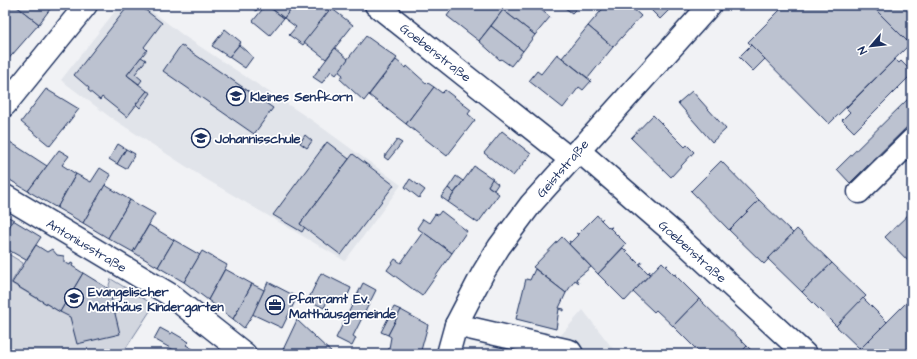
<svg xmlns="http://www.w3.org/2000/svg" width="917" height="359" viewBox="0 0 917 359" font-family="'Architects Daughter',sans-serif">
<rect width="100%" height="100%" fill="#f1f2f5"/>
<filter id="ink" filterUnits="userSpaceOnUse"><feTurbulence type="fractalNoise" baseFrequency=".025" numOctaves="2"/><feDisplacementMap in="SourceGraphic" scale="8" xChannelSelector="R" yChannelSelector="G"/><feConvolveMatrix kernelMatrix="1 2 1 2 8 2 1 2 1" color-interpolation-filters="sRGB"/></filter>
<g filter="url(#ink)">
<g fill="#e1e4ea">
<path d="M120,5H144L184,36L313,121L401,185L345,261L204,178L110,117L61,80Z"/>
<path d="M583,310L617,354H480L492,321L559,340L561,335Z"/>
</g>
<path fill="#d2d6df" stroke="#76829e" d="M5,252L23,263L11,283L60,312L113,298L109,285L111,279L154,305L126,348L103,354H5Z"/>
<g fill="#bcc2d0" stroke="#1b2f5e">
<path d="M5,5H15L39,24L5,63Z"/>
<path d="M15,5H53L39,24Z"/>
<path d="M129,5H139L162,23L144,47L147,50L127,75L147,91L127,117L102,97L100,100L88,90L89,88L74,75Z"/>
<path d="M248,5H261L256,11Z"/>
<path d="M266,5L284,18L270,35L253,21Z"/>
<path d="M267,5H294L284,18Z"/>
<path d="M294,5H330L332,7L303,45L289,35L296,27L284,18Z"/>
<path d="M455,5H496L503,10L479,41L447,16Z"/>
<path d="M508,5H535L550,17L535,35L503,10Z"/>
<path d="M567,5H580L572,13L565,8Z"/>
<path d="M606,5H629L641,16L613,47L588,26Z"/>
<path d="M646,5H674L660,19Z"/>
<path d="M785,5H871L910,44L829,124L748,42Z"/>
<path d="M871,5H912V42L910,44Z"/>
<path d="M331,8L353,25L326,59L304,42Z"/>
<path d="M503,10L535,35L523,51L491,26Z"/>
<path d="M491,26L523,51L511,66L501,59L500,60L479,41Z"/>
<path d="M588,26L613,47L588,78L562,58Z"/>
<path d="M225,29L241,42L229,57L212,46Z"/>
<path d="M366,36L397,58L364,101L340,79L343,75L338,71Z"/>
<path d="M181,45L273,108L254,134L163,71Z"/>
<path d="M239,45L253,57L245,68L229,57Z"/>
<path d="M751,45L765,59L753,71L739,57Z"/>
<path d="M335,48L348,59L336,75L331,71L322,83L313,77Z"/>
<path d="M557,54L591,81L583,90L579,87L563,108L529,81L537,71L541,74Z"/>
<path d="M141,57L146,60L135,74L142,80L139,84L127,75Z"/>
<path d="M895,59L899,63L901,61L912,72V74L854,132L842,120L850,112L846,108Z"/>
<path d="M396,60L406,68L407,66L427,84L428,83L434,87L406,124L369,95Z"/>
<path d="M434,87L442,93L445,90L471,110L468,114L475,120L447,156L406,124Z"/>
<path d="M46,89L79,109L50,146L21,122Z"/>
<path d="M147,91L151,93L140,108L136,104Z"/>
<path d="M692,91L726,129L712,142L678,103Z"/>
<path d="M912,95V122L850,183L837,169Z"/>
<path d="M653,115L685,147L687,145L694,152L671,177L631,138Z"/>
<path d="M502,131L531,154L513,176L484,153Z"/>
<path d="M305,135L312,141L307,148L300,143Z"/>
<path d="M7,140L47,166L28,191L5,177V143Z"/>
<path d="M397,140L402,143L388,160L384,157Z"/>
<path d="M327,142L349,159L300,224L305,227L302,232L273,215Z"/>
<path d="M118,144L126,149L117,164L109,159Z"/>
<path d="M126,149L135,154L126,169L117,164Z"/>
<path d="M59,150L69,156L62,165L76,174L57,208L28,191Z"/>
<path d="M353,154L394,185L341,255L300,224Z"/>
<path d="M721,161L759,200L729,230L691,191Z"/>
<path d="M474,166L493,179L488,186L499,194L478,223L448,202Z"/>
<path d="M100,168L111,175L83,223L57,208L76,174L91,182Z"/>
<path d="M456,176L463,181L454,193L448,188Z"/>
<path d="M410,179L425,190L419,198L405,187Z"/>
<path d="M492,179L498,184L494,190L488,186Z"/>
<path d="M105,185L130,200L108,238L83,223Z"/>
<path d="M448,188L454,193L448,202L441,197Z"/>
<path d="M130,200L155,214L133,252L108,238Z"/>
<path d="M759,200L793,233L764,264L729,230Z"/>
<path d="M441,211L467,231L452,253L417,228L423,219L429,223L435,214L438,215Z"/>
<path d="M912,211V265L885,237Z"/>
<path d="M5,215L14,220L5,235Z"/>
<path d="M597,215L601,220L603,218L601,220L609,228L612,227L610,228L626,244L598,274L569,244L570,243L569,241L571,242L578,235L576,233L578,234Z"/>
<path d="M13,220L41,237L26,260L5,248V235Z"/>
<path d="M149,225L174,240L158,267L133,252Z"/>
<path d="M797,229L832,263L802,292L768,259Z"/>
<path d="M423,232L452,253L422,296L387,270L395,259L401,263Z"/>
<path d="M562,237L591,267L576,279L579,283L575,280L566,293L533,267Z"/>
<path d="M174,240L200,255L184,282L158,267Z"/>
<path d="M36,245L47,252L52,249L57,255L64,256V262L70,265L71,263L73,264L72,266L83,273L60,312L12,283Z"/>
<path d="M623,248L639,264L642,262L640,265L648,273L650,271L649,273L650,274L625,301L598,274Z"/>
<path d="M202,251L227,265L208,300L184,282Z"/>
<path d="M662,262L666,266L668,265L666,267L674,275L676,273L675,275L699,299L673,326L656,310L654,312L633,292Z"/>
<path d="M832,263L866,296L836,326L802,292Z"/>
<path d="M225,269L252,284L233,319L208,300Z"/>
<path d="M535,269L566,293L559,308L564,309V311L559,309L556,329L516,319L526,279L530,280Z"/>
<path d="M83,273L109,289L120,334L77,344L70,317L60,312Z"/>
<path d="M321,273L351,288L344,304L329,297L324,308L308,300Z"/>
<path d="M268,282L297,297L282,328L252,314Z"/>
<path d="M363,283L376,290L353,336L356,338L352,346L336,338Z"/>
<path d="M252,284L264,290L253,314L244,328L233,319Z"/>
<path d="M863,298L887,322L860,349L836,326Z"/>
<path d="M699,299L747,346L739,354H701L673,326Z"/>
<path d="M908,301L912,305V348L906,354H865L860,349Z"/>
<path d="M394,307L401,310L388,335L381,332Z"/>
<path d="M401,310L428,325L420,354H388L391,337L388,335Z"/>
<path d="M297,320L333,354H281Z"/>
<path d="M160,328L171,334L172,332L189,342L186,345L201,354H181L154,339Z"/>
<path d="M747,346L754,353L739,354Z"/>
</g>
<g fill="none" stroke-linecap="round" stroke-linejoin="round">
<g stroke="#1b2f5e" stroke-width="25">
<g id="minor">
<path d="M376,5L570,159"/>
<path d="M5,105L86,5"/>
<path d="M578,150L675,234L805,354"/>
<path d="M859,192L912,140"/>
<path d="M5,196L169,294L245,354"/>
<path d="M456,325L570,351L572,354"/>
<path d="M448,354L456,325L483,273L499,247L531,204L710,5"/>
</g>
</g>
<use href="#minor" stroke="#fff" stroke-width="22"/>
</g>
</g>
<defs>
<g id="school-ring" transform="scale(1)"><circle r="9.5" fill="#fff" stroke="#1b2f5e" stroke-width="1.5"/><path d="M0-5L7-2L0 1L-7-2ZM-4 1L0 2.5L4 1V4Q0 6-4 4Z" fill="#1b2f5e"/></g>
<g id="office-ring" transform="scale(1)"><circle r="9.5" fill="#fff" stroke="#1b2f5e" stroke-width="1.5"/><path d="M-6-3h4V-5.5h4V-3h4V5H-6ZM-1-4.5V-3h2v-1.5ZM-6 0V1H6V0Z" fill="#1b2f5e"/></g>
</defs>
<g fill-rule="evenodd">
<use href="#school-ring" x="236" y="96"/>
<use href="#school-ring" x="201" y="138"/>
<use href="#school-ring" x="74" y="298"/>
<use href="#office-ring" x="275" y="305"/>
</g>
<g text-anchor="middle" stroke-width="3.5" stroke-linejoin="round" paint-order="stroke">
<g font-size="13" fill="#1b2f5e" stroke="#fff">
<text transform="translate(436 52) rotate(38)" y="5">Goebenstraße</text>
<text transform="translate(562 168) rotate(-49)" y="5">Geiststraße</text>
<text transform="translate(87 245) rotate(31)" y="5">Antoniusstraße</text>
<text transform="translate(693 251) rotate(42)" y="5">Goebenstraße</text>
</g>
<g font-size="13" font-weight="bold" fill="#1b2f5e" stroke="#fff" text-anchor="start">
<text x="250" y="101">Kleines Senfkorn</text>
<text x="215" y="143">Johannisschule</text>
<text x="88" y="296">Evangelischer<tspan x="88" dy="15">Matthäus Kindergarten</tspan></text>
<text x="289" y="303">Pfarramt Ev.<tspan x="289" dy="15">Matthäusgemeinde</tspan></text>
</g>
</g>
<rect width="917" height="359" fill="none" stroke="#fff" stroke-width="20"/>
<rect x="10" y="10" width="897" height="339" fill="none" stroke="#1b2f5e" stroke-width="1.5" filter="url(#ink)"/>
<g transform="translate(871 46) rotate(242)" stroke="#ffffff" stroke-width="3" paint-order="stroke">
<path d="M0-3L7 15L0 10L-7 15Z" fill="#1b2f5e"/>
<text y="-6" font-size="11" font-weight="bold" text-anchor="middle" fill="#1b2f5e">N</text>
</g>
</svg>
